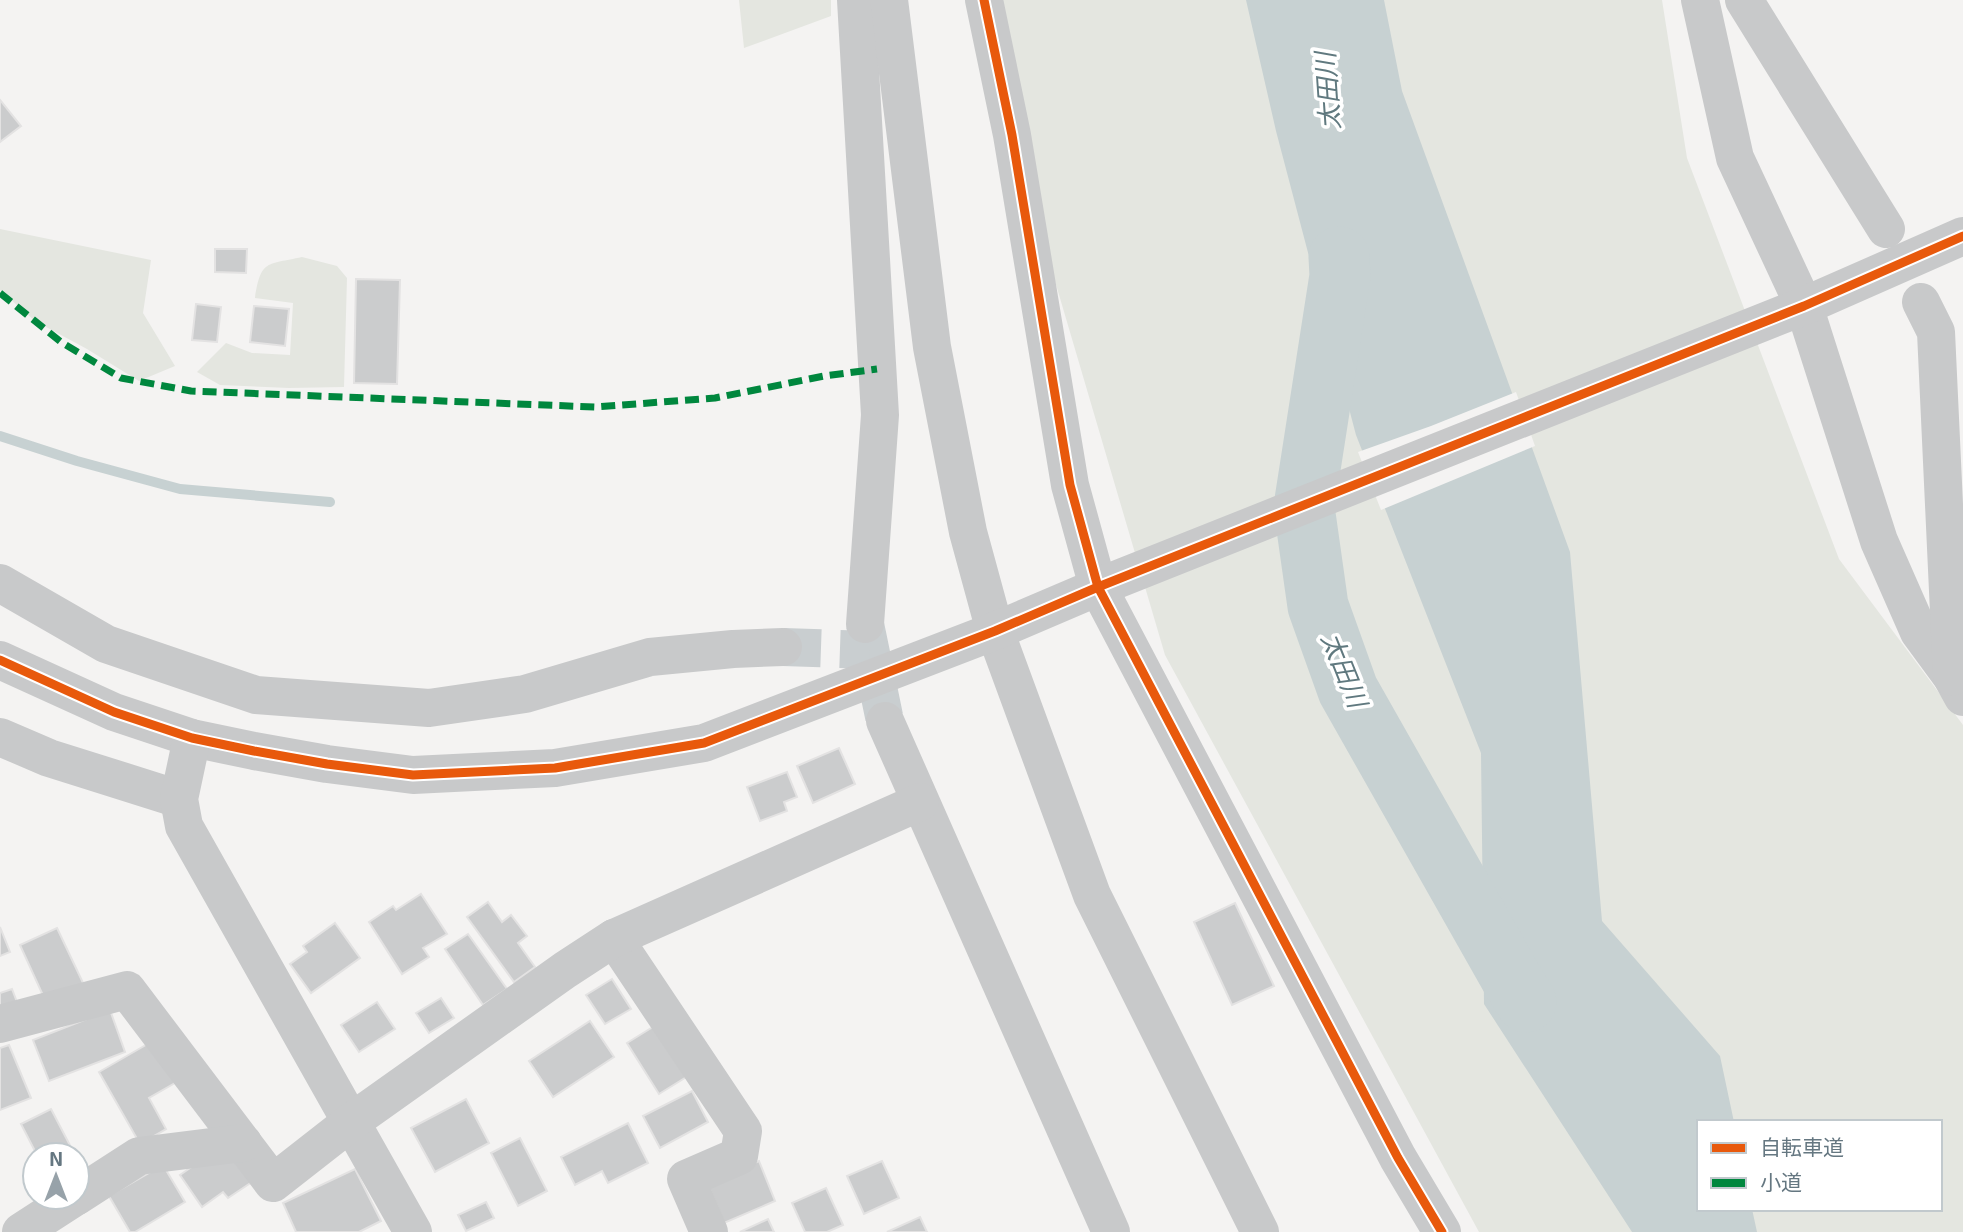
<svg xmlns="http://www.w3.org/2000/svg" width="1963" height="1232" viewBox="0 0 1963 1232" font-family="'Exo 2','Noto Sans JP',sans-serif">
<rect width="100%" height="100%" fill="#f4f3f2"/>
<g fill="#e4e6e0" fill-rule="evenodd">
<path d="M739,0H831V16L744,48Z"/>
<path d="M987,0H1662L1687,158L1839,559L1963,725V1232H1479L1165,655L1012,135ZM1699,1122H1940V1209H1699Z"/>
<path d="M0,229L151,260L143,313L175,366L139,381L87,349L35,321L0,290Z"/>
<path d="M302,257L337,266L347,278L344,387L289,388L220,385L197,372L226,343L252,353L290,355L293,303L255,298C261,259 267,265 302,257Z"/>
</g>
<path fill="#c7d1d2" d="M1246,0H1384L1402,91L1570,552L1602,921L1720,1056L1734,1122H1699V1209H1752L1757,1232H1632L1484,1004L1481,753L1356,435L1276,131Z"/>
<path fill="#f4f3f2" d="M1516,392L1535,446L1381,510L1358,452L1431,426Z"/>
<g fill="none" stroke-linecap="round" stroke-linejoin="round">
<path stroke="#c7d1d2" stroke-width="10" d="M0,436L77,461L180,489L330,502"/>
<path stroke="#c7d1d2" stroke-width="61" d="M1339,257L1340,276L1304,507L1318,606L1348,690L1510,976L1526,1002"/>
</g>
<g fill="#cbcccd" stroke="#e3e2e2" stroke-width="2">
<path d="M0,100L21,126L0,142Z"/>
<path d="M215,249H247L246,273L215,272Z"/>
<path d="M356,279L400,280L397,384L354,383Z"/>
<path d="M196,304L221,307L217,342L192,340Z"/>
<path d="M254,306L289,309L285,346L250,342Z"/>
<path d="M839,748L855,784L813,803L797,766Z"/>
<path d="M787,772L797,797L784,802L787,811L760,821L747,787Z"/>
<path d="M421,894L447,934L423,948L429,957L402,974L369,922L393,906L396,910Z"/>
<path d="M488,902L502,922L511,915L527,936L518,943L535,967L514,982L467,917Z"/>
<path d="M1235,903L1274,986L1232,1005L1194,922Z"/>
<path d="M335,923L360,958L311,993L290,964L307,952L303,946Z"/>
<path d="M0,927L10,952L0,956Z"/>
<path d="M57,928L84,985L46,1002L20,945Z"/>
<path d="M468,934L507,989L483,1005L445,949Z"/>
<path d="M612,979L631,1009L605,1024L586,995Z"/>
<path d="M12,989L20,1010L0,1017V993Z"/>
<path d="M441,998L454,1018L429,1033L416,1013Z"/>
<path d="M377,1002L395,1029L359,1052L341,1025Z"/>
<path d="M110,1010L125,1052L49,1081L33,1040Z"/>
<path d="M590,1021L614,1057L553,1097L529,1061Z"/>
<path d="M656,1025L688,1076L659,1094L627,1043Z"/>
<path d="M151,1042L175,1083L149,1098L166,1129L140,1144L99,1072Z"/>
<path d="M9,1045L31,1098L0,1110V1048Z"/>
<path d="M692,1091L708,1122L660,1148L643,1116Z"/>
<path d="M466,1099L489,1143L435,1172L411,1128Z"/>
<path d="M51,1109L75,1155H37L21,1124Z"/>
<path d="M628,1123L648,1163L608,1183L602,1171L575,1185L561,1157Z"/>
<path d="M520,1138L547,1191L518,1206L491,1153Z"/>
<path d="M234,1150L255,1180L228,1198L223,1192L202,1207L180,1175L206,1157Z"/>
<path d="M759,1161L775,1201L724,1223L707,1183Z"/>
<path d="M882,1161L899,1198L864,1214L847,1176Z"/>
<path d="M163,1165L185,1202L135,1232H130L109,1196Z"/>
<path d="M355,1169L381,1221L359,1232H296L283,1203Z"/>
<path d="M826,1188L843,1225L827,1232H805L792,1203Z"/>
<path d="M486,1202L494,1218L466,1231L458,1215Z"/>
<path d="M920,1217L927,1232H887Z"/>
<path d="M768,1219L774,1232H740Z"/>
</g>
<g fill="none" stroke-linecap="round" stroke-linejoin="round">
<g stroke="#c9ced0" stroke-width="38" stroke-dasharray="38 19" stroke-linecap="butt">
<path d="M865,624L885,721"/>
<path d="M783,647L870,650"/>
</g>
<g stroke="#c8c9ca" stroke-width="38">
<path d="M856,0L880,415L865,624"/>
<path d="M889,0L932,347L968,532L995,631L1092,895L1260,1232"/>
<path d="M984,0L1012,135L1070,485L1098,587L1398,1158L1442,1232"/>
<path d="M1700,0L1735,158L1804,306L1879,541L1919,632L1952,677L1963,697"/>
<path d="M1744,0L1886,229"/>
<path d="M1921,302L1936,332L1952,677"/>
<path d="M0,583L106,644L256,695L429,708L525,694L650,657L733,649L783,647"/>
<path d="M0,660L114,712L192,738L254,751L327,764L413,775L555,768L704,743L995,631L1098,587L1804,306L1963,236"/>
<path d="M885,721L1111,1232"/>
<path d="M0,737L49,758L179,799"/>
<path d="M192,738L179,799L184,826L413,1232"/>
<path d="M614,938L743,1131L739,1156L686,1179L709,1232"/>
<path d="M0,1024L127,990L273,1183L351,1122L565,970L614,938L920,802"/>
<path d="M77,1196L139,1156L243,1143"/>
<path d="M21,1232L75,1197"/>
</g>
<path stroke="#00873e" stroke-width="7" stroke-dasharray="14 7" stroke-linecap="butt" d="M0,293L61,342L121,378L191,391L595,407L715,398L824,376L877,369"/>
<g stroke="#fff" stroke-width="13">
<g id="cycleway">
<path d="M984,0L1012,135L1070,485L1098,587L1398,1158L1442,1232"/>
<path d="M0,660L114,712L192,738L254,751L327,764L413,775L555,768L704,743L995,631L1098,587L1804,306L1963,236"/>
</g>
</g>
<use href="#cycleway" stroke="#e8590c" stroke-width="9"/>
</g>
<g text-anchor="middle" stroke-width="7" stroke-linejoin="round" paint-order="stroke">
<g font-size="26" font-style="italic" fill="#60797f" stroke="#fff">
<text transform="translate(1328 91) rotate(-94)" y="9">太田川</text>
<text transform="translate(1344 670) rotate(68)" y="9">太田川</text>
</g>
</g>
<rect x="1697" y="1120" width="245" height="91" fill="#ffffff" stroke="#c1c9cd" stroke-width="2"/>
<rect x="1711" y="1143" width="35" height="10" fill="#e8590c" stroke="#c1c9cd" stroke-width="2"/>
<text x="1760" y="1155" font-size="21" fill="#657781">自転車道</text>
<rect x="1711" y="1178" width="35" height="10" fill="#00873e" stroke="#c1c9cd" stroke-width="2"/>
<text x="1760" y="1190" font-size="21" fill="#657781">小道</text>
<g transform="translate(56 1176)"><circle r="33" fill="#ffffff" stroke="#c1c9cd" stroke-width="2"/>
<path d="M0-5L12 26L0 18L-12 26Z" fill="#97a2a9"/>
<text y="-10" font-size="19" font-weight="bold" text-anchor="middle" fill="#657781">N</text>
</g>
</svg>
